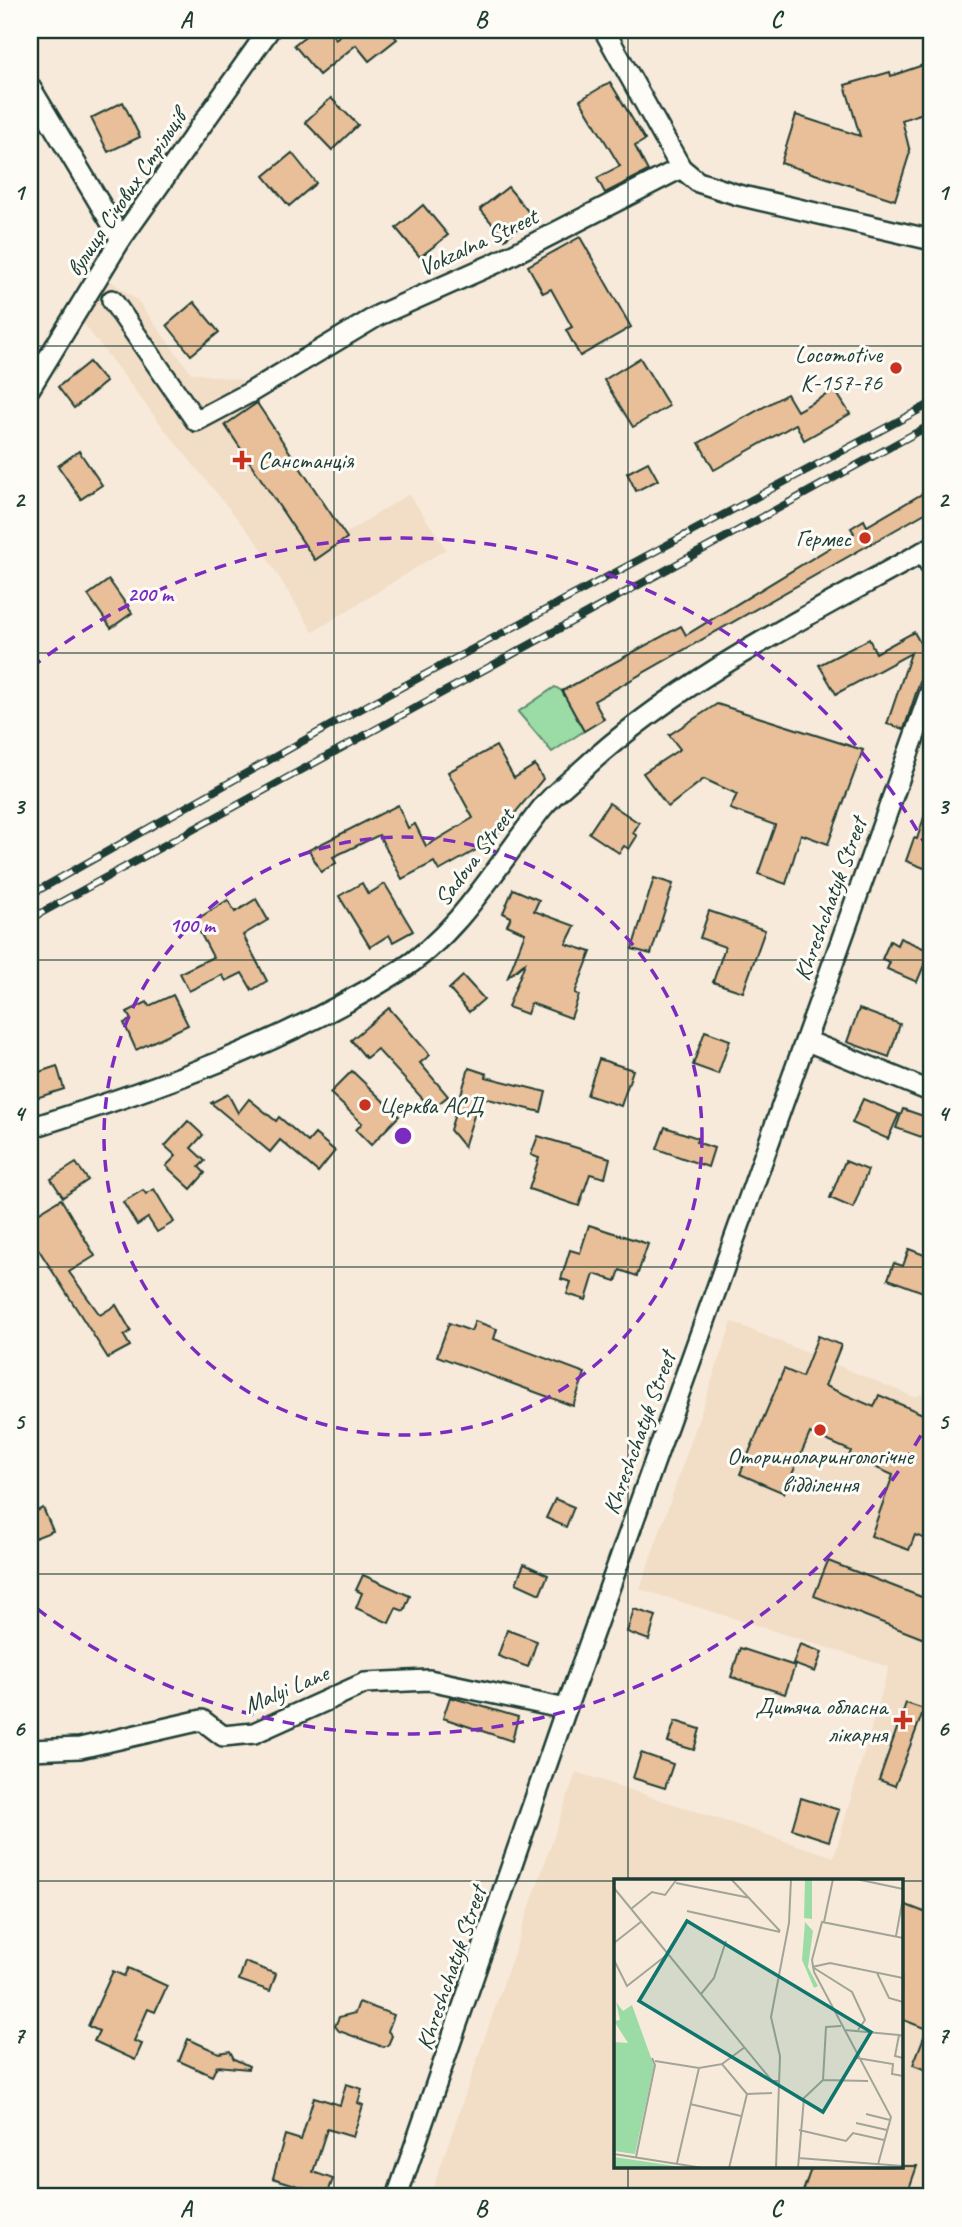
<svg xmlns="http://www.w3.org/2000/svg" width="962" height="2227" viewBox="0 0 962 2227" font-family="Caveat,sans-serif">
<rect width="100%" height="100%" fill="#f7eada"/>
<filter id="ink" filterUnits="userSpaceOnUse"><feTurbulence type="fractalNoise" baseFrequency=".0143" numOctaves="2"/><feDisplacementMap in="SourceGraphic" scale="14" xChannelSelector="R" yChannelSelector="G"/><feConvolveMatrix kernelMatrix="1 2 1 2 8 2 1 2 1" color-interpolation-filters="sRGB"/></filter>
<g filter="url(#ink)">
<g fill="#f2ddc6" fill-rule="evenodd">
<path d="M104,276L137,300L191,373L241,380L345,534L409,494L446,549L313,632L259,545L162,426L81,320Z"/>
<path d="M732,1322L914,1397L932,1391V2197H430L576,1772L834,1857L889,1667L640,1589ZM615,1881H901V2166H615Z"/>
</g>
<path fill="#9bdca6" stroke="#5d8c6d" stroke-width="2" d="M555,687L562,691L584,731L552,752L518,712Z"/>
<g fill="#e8bf98" stroke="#1f3d34" stroke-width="2">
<path d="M313,30H328L336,39L344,30H389L397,39L369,61L356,45L319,75L294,45Z"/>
<path d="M932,62V110L902,120L910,152L895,200L781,163L796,115L860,136L845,85L890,72L891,76Z"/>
<path d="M610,82L645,140L635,146L648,171L605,193L597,178L620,166L580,100Z"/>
<path d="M331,98L358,125L332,150L305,122Z"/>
<path d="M123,102L140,137L108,152L91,118Z"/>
<path d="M292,153L316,183L289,206L264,176Z"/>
<path d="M508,187L532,216L505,239L480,209Z"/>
<path d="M423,205L448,235L420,257L396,228Z"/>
<path d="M580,237L631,327L580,356L566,330L572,327L551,289L543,293L528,266Z"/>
<path d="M194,302L219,332L191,355L167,325Z"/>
<path d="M640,358L669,406L633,427L604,380Z"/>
<path d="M89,362L106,382L74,408L58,387Z"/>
<path d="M835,390L850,414L804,440L796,424L714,470L699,443L787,394L797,411Z"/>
<path d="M257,403L347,538L315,560L225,425Z"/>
<path d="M79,451L102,485L81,499L58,466Z"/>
<path d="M648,462L658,480L636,491L627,473Z"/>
<path d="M932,488V509L594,701L604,719L584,731L562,691L681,626L686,635L854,533L851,528L864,520L867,526Z"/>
<path d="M109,580L132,613L111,628L88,595Z"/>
<path d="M914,632L928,657L904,729L887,724L911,653L836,694L819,665L869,639L876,653Z"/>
<path d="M717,704L863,750L828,844L801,834L786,884L758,874L775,825L730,809L737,794L704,779L668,807L643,773L680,749L669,735Z"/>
<path d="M496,746L514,778L535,765L543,779L492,841L439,871L434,862L402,879L379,835L333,857L336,863L321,872L309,850L398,805L408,828L415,824L426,846L473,818L448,772Z"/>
<path d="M929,802H932V871L906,861L914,838L917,839Z"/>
<path d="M609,803L639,823L633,833L637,836L629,849L624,846L619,853L589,833Z"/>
<path d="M654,878L673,884L651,954L632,949Z"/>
<path d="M362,883L368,894L385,884L413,931L393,942L389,935L370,947L339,896Z"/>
<path d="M513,889L539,900L534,911L575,926L566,944L591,952L575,993L579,995L571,1018L531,1003L527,1014L508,1007L525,963L508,977L525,933L507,925L511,917L503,913Z"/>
<path d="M256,899L268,920L243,935L267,981L252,990L242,973L226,981L222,975L189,991L180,973L213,957L194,921L228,900L235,912Z"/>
<path d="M709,911L765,930L743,992L713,982L725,947L700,938Z"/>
<path d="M900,938L930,951L917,982L887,969L890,962L882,959L890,941L897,945Z"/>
<path d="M463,976L484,999L469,1012L449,989Z"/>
<path d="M173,995L188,1025L136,1050L124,1023L131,1020L127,1012L147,1002L149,1006Z"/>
<path d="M389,1008L430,1055L420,1063L448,1096L432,1109L377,1049L366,1058L351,1040Z"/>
<path d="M859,1009L900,1024L889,1057L847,1042Z"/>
<path d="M705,1031L730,1040L718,1074L693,1065Z"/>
<path d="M599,1059L633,1070L621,1106L587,1095Z"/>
<path d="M57,1066L64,1089L30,1100V1075Z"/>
<path d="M469,1068L487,1074L486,1077L546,1092L541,1112L480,1097L464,1147L450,1130Z"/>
<path d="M352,1071L399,1116L371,1145L356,1130L362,1123L330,1093Z"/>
<path d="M228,1094L238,1113L249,1099L276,1121L279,1117L308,1142L315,1134L335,1151L318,1172L280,1140L270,1152L211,1103Z"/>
<path d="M863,1099L899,1114L888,1139L852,1123Z"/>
<path d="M903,1109L932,1119L927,1139L896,1128Z"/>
<path d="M188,1121L203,1135L191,1148L205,1161L199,1167L205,1173L191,1189L166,1166L176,1156L165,1146Z"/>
<path d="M665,1127L698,1138L696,1142L714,1148L708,1167L657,1149Z"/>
<path d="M538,1136L610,1158L605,1178L590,1174L579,1206L529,1189L539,1158L531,1155Z"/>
<path d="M845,1161L868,1170L853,1208L830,1198Z"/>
<path d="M76,1163L88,1180L63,1197L51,1179Z"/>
<path d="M154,1189L174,1222L157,1232L148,1218L137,1225L123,1202L143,1190L146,1194Z"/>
<path d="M61,1199L95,1256L69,1272L100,1315L116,1305L131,1331L124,1336L130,1346L108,1358L30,1236V1218Z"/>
<path d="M589,1225L648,1244L637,1276L620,1270L616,1281L594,1274L586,1300L567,1294L571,1282L561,1279L570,1250L580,1253Z"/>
<path d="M909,1249L932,1258L923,1292L888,1279L894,1263L903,1266Z"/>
<path d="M475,1321L497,1329L494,1339L585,1373L573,1406L437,1356L449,1323L471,1331Z"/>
<path d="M818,1336L841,1345L825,1386L874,1407L879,1395L932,1418V1485L926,1504L932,1506V1541L915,1535L909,1550L871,1536L893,1475L849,1456L851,1451L810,1433L784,1493L740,1474L784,1369L802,1377Z"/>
<path d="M555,1499L574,1507L566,1527L546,1518Z"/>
<path d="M43,1508L53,1531L35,1538L30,1526V1514Z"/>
<path d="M828,1561L932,1601V1642L814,1596Z"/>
<path d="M524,1564L548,1575L540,1594L516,1583Z"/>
<path d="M363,1575L410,1596L404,1611L396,1608L389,1623L356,1608L362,1593L356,1590Z"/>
<path d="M634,1609L656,1616L649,1640L627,1632Z"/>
<path d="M507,1630L537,1641L528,1667L498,1656Z"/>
<path d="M800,1644L822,1652L815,1672L793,1664Z"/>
<path d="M740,1648L795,1666L785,1694L731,1677Z"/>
<path d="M450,1697L518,1717L512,1741L443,1718Z"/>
<path d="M906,1703L924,1709L895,1786L879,1780Z"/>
<path d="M675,1721L700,1729L694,1750L668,1742Z"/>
<path d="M641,1753L673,1764L665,1788L633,1778Z"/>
<path d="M801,1798L839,1810L829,1841L792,1829Z"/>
<path d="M901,1903L932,1915V2072L913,2065L927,2029L901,2019Z"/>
<path d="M245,1962L276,1974L270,1991L239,1980Z"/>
<path d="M128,1968L167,1986L155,2012L148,2009L134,2041L142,2044L135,2060L94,2041L99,2031L88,2026L113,1971L124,1976Z"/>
<path d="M359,2002L394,2015L388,2031L392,2036L388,2045L383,2047L339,2031L335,2026L339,2017L355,2013Z"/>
<path d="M188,2039L219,2053L230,2051L234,2059L249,2066L248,2069L217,2066L212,2076L179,2061Z"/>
<path d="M346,2084L362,2089L358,2103L363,2105L353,2137L327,2129L313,2172L333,2179L327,2195L273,2178L285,2135L301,2140L314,2097L340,2105Z"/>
<path d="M812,2166H917L906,2197H879L851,2187L848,2197H801Z"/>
</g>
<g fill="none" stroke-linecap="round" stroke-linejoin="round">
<g stroke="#1f3d34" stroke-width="24">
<g id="minor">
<path d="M604,30L681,168"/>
<path d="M30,87L121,239"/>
<path d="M112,300L196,421L249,393L379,315L496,263L681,168L698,182L738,195L932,240"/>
<path d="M30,388L121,239L269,30"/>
<path d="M923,552L932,569"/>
<path d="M807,1041L932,1092"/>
<path d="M30,1128C156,1089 285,1043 398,972C460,933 497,865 542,808C553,794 568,783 581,771C683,676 812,614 932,547"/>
<path d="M30,1750L80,1748L202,1720L223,1736L254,1733L365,1683L429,1680L566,1709"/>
<path d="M397,2197L566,1709L932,687"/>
</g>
</g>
<use href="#minor" stroke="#fdfcf7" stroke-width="19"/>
<g stroke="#1f3d34" stroke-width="8">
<g id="rail">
<path d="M30,895L342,719L932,403"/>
<path d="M30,919L932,424"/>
</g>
</g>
<use href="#rail" stroke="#fdfcf7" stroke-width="5" stroke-dasharray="16" stroke-linecap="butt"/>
</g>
</g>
<path fill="none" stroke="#1f3d34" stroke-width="2" stroke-opacity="0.55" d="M334,30V2197M628,30V1881M30,346H932M30,653H932M30,960H932M30,1267H932M30,1574H932M30,1881H615M901,1881H932M628,2166V2197"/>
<g fill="none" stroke="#7b2cbf" stroke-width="3.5" stroke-dasharray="12 9">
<circle cx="403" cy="1136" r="299"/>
<path d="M931 1417A598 598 0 0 1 31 1604M31 668A598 598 0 0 1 931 855"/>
</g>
<g fill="#c8321e" stroke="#fdfcf7" stroke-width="2.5">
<circle cx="896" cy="368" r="7"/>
<path d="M238.5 449.5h7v7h7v7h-7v7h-7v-7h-7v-7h7z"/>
<circle cx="865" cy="538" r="7"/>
<circle cx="365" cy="1105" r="7"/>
<circle cx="820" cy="1430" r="7"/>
<path d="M899.5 1709.5h7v7h7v7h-7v7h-7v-7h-7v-7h7z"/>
</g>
<g text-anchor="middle" stroke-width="6" stroke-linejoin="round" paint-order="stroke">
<g font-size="24" fill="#1f3d34" stroke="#fdfcf7">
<text transform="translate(126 193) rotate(-56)" y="8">вулиця Січових Стрільців</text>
<text transform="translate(478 242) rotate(-25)" y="8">Vokzalna Street</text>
<text transform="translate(474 857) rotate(-53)" y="8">Sadova Street</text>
<text transform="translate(830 899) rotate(-70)" y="8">Khreshchatyk Street</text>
<text transform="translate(639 1433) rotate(-70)" y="8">Khreshchatyk Street</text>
<text transform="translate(286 1689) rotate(-23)" y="8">Malyi Lane</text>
<text transform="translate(451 1968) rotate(-71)" y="8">Khreshchatyk Street</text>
</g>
<g font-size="24" fill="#1f3d34" stroke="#fdfcf7" text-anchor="end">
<text x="882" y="362">Locomotive<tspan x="882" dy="28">K-157-76</tspan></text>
<text x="258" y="468" text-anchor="start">Санстанція</text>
<text x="851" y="546">Гермес</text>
<text x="379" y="1113" text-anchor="start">Церква АСД</text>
<text x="820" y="1464" text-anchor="middle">Оториноларингологічне<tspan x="820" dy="28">відділення</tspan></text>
<text x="887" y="1714">Дитяча обласна<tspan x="887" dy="28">лікарня</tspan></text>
</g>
</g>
<g transform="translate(614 1879)">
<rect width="289" height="289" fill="#f7eada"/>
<path d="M191,0H198V40L190,39ZM191,43L199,52L194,88L204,107L200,109L188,81ZM2,123L9,132L18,126L40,187L21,275L0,272V163L14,164L0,142L6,141ZM0,278L74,289H0Z" fill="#9bdca6"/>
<path fill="none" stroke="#a1a598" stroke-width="2" d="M117,0L166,52M242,0L289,10M62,4L136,19M0,9L158,202H165M17,30L38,13L51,16L63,0M73,32L166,53M210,43L219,0M282,57L289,19M0,64L28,42M0,81L13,107L54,75M198,88L216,84L289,99M200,89L238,113L251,141L244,151M263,94L275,119L289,123M87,115L100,99L112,62M231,151L285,156M289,157L285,156L281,177L289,179M243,179L279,185L278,195L289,197M41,182L85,189L108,185L133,215M108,185L131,168M209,201L254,202M133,215L158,214M76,225L127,237M252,235L276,241M242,244L273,251M185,251L232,262L239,254L270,261M0,275L89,289M22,278L41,186L38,179M184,279L289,287M63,284L85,189M115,289L133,215M162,289L166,177L157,138L175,44L177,0M184,289L190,219L209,201L212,148L227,147M263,289L277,238L200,93L198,81L208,43L289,59"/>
<path fill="#0f766e" fill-opacity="0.15" stroke="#0f766e" stroke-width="3.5" d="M73,42L257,153L209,233L25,122Z"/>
<rect width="289" height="289" fill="none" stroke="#1f3d34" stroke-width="3.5"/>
</g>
<circle cx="403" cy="1136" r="10" fill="#7b2cbf" stroke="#fdfcf7" stroke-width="3.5"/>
<g font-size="21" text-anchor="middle" font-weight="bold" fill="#7b2cbf" stroke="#fdfcf7" stroke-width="6" stroke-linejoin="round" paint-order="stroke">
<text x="150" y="601">200 m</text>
<text x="192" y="932">100 m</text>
</g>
<rect width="962" height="2227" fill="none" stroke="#fdfcf7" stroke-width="77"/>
<rect x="38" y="38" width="885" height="2150" fill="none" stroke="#1f3d34" stroke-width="2.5"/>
<g font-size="23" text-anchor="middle" font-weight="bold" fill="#1f3d34">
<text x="186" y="27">A</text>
<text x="481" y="27">B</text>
<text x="776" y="27">C</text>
<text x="19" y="200">1</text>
<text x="943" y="200">1</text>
<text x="19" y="507">2</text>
<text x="943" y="507">2</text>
<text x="19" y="814">3</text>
<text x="943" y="814">3</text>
<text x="19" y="1121">4</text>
<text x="943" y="1121">4</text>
<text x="19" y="1429">5</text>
<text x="943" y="1429">5</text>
<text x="19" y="1736">6</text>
<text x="943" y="1736">6</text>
<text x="19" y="2043">7</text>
<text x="943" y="2043">7</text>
<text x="186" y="2216">A</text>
<text x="481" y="2216">B</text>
<text x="776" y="2216">C</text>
</g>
</svg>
